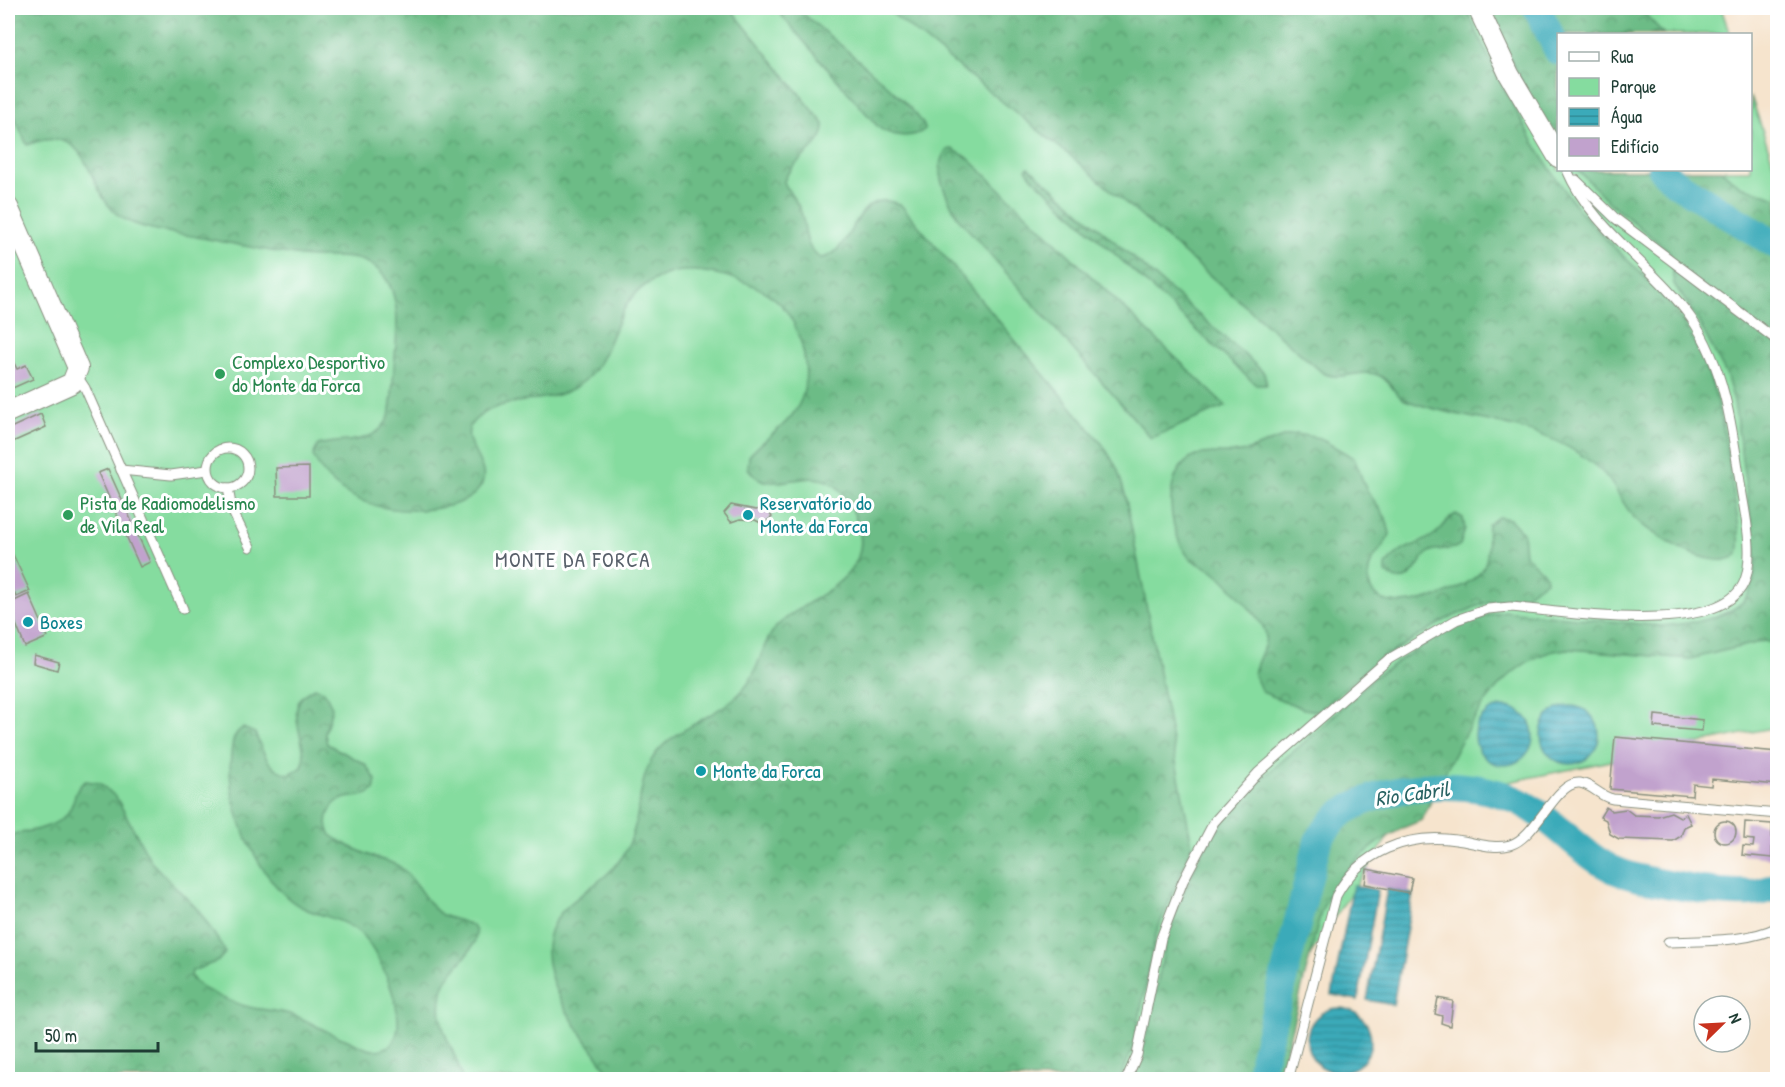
<svg xmlns="http://www.w3.org/2000/svg" width="1785" height="1087" viewBox="0 0 1785 1087" font-family="'Patrick Hand',sans-serif">
<defs>
<pattern id="forest-crowns" width="20" height="18" patternUnits="userSpaceOnUse" patternTransform="scale(1.5)"><rect width="20" height="18" fill="#6cbc86"/><path d="M2 6a3 3 0 1 1 6 0M12 15a3 3 0 1 1 6 0" fill="none" stroke="#589a6e"/></pattern>
<pattern id="water-rules" width="6" height="5" patternUnits="userSpaceOnUse" patternTransform="scale(1.5)"><rect width="6" height="5" fill="#3baab9"/><path d="M0 2.5h6" fill="none" stroke="#318c97"/></pattern>
</defs>
<rect width="100%" height="100%" fill="#fff"/>
<filter id="ink" filterUnits="userSpaceOnUse"><feTurbulence type="fractalNoise" baseFrequency=".0167" numOctaves="2"/><feDisplacementMap in="SourceGraphic" scale="12" xChannelSelector="R" yChannelSelector="G"/><feConvolveMatrix kernelMatrix="1 2 1 2 8 2 1 2 1" color-interpolation-filters="sRGB"/></filter>
<filter id="wash" filterUnits="userSpaceOnUse"><feTurbulence type="fractalNoise" baseFrequency=".008" numOctaves="4" result="noise"/><feDisplacementMap in="SourceGraphic" scale="24" xChannelSelector="R" yChannelSelector="G"/><feGaussianBlur stdDeviation="1.35" result="paint"/><feColorMatrix in="noise" values="0 0 0 0 0 0 0 0 0 0 0 0 0 0 0 0 0 1.4 0 .05"/><feComposite in="paint" operator="in"/></filter>
<g filter="url(#wash)">
<rect width="100%" height="100%" fill="#f6e4cd"/>
<path fill="#85dc9f" stroke="#528c6a" stroke-width="1.5" d="M8,8H1721L1730,34H1558V170H1750L1751,96L1778,177L1777,727L1411,802L1228,1079H8Z"/>
<g fill="url(#forest-crowns)" stroke="#467c5d" stroke-width="1.5">
<path d="M8,8H730L824,124C826,148 790,159 784,182C788,191 794,198 799,207C808,225 801,245 820,258C855,257 853,180 902,206L1103,445L1117,468L1125,494L1192,845L1156,934L1134,1045L1120,1079H613C589,1040 545,997 547,947C549,903 598,891 620,860C643,829 635,790 651,761C668,729 718,718 743,690C760,672 760,644 777,626C804,598 873,581 859,529C833,433 775,511 748,468L749,456C767,435 790,426 801,400C813,369 800,320 775,299C752,280 696,264 668,274C607,294 621,349 584,381C554,408 504,392 475,420C452,442 499,466 478,490C468,502 452,506 438,508C391,516 336,503 313,456L318,445C344,438 374,447 389,417C392,401 393,384 394,367C397,332 406,278 364,261C345,254 321,259 301,256C266,251 231,243 197,237C175,233 151,231 130,222C81,203 100,117 27,145L8,102Z"/>
<path d="M775,8H796C816,25 923,110 925,129C913,140 889,136 878,127Z"/>
<path d="M885,8H1466C1496,76 1531,146 1576,206C1601,238 1634,264 1661,294C1709,347 1722,409 1731,478C1733,498 1743,535 1738,554C1719,576 1648,534 1633,516C1620,501 1614,481 1598,468C1543,419 1470,424 1405,400C1393,394 1391,380 1378,375C1360,368 1342,382 1323,373L1078,162Z"/>
<path d="M1486,8H1633L1646,15L1664,34H1558V144L1531,100Z"/>
<path d="M952,149L967,157L1226,406L1151,438L959,219C949,201 929,169 947,150Z"/>
<path d="M1029,167L1246,356L1264,373L1267,385H1256L1033,178L1026,169Z"/>
<path d="M1578,170H1721L1740,186L1777,198V644L1764,641L1690,659L1568,649C1490,654 1452,761 1422,820C1378,836 1340,868 1321,912L1279,1079L1133,1080L1148,1030L1169,926L1202,852L1215,831L1254,785L1323,726L1374,677L1443,632L1464,622L1504,611L1661,626C1686,624 1734,619 1748,595C1754,584 1755,570 1756,558L1734,401L1726,374L1696,317L1674,284L1670,252L1609,202Z"/>
<path d="M1297,434L1319,438L1354,458L1366,489L1386,518L1390,534C1385,547 1371,556 1369,570C1359,629 1466,595 1482,570C1491,556 1486,540 1488,525L1498,517L1510,519L1523,533L1525,555L1545,574L1546,581L1524,596L1487,602L1445,620L1374,663L1318,711L1304,709L1262,692L1254,674C1256,660 1269,645 1265,631C1261,619 1226,581 1215,572C1206,566 1195,564 1188,556C1168,532 1160,469 1196,456C1212,450 1229,456 1245,451C1263,447 1279,435 1297,434Z"/>
<path d="M1456,514L1463,518L1465,529L1460,545C1449,553 1440,546 1429,552C1416,562 1411,593 1386,573V565C1399,546 1418,547 1435,534C1444,528 1446,519 1456,514Z"/>
<path d="M315,688L324,691L332,707L325,733L327,744L365,764L376,780L374,790C359,803 339,790 330,811C326,819 326,826 330,834C339,842 363,853 374,857C383,861 392,861 400,867C417,879 423,902 442,915C450,920 476,921 476,933C476,955 446,970 442,992C434,1032 456,1046 462,1079H8V836C27,830 48,831 65,816C76,806 72,788 86,781L99,783L116,797L152,863L199,911L224,949L225,953L218,961L192,971L191,976L195,982C211,994 233,1003 253,1008C266,1010 280,1011 293,1015C310,1021 325,1032 342,1038C353,1041 365,1051 376,1050C425,1047 380,953 362,935C342,915 310,917 289,899C253,867 225,803 231,755C232,744 233,733 243,728L255,733C263,751 267,770 289,774L301,768C314,744 275,705 315,688Z"/>
</g>
<g fill="url(#water-rules)" stroke="#2d7476" stroke-width="1.5">
<circle cx="1570" cy="735" r="29"/>
<circle cx="1504" cy="736" r="29"/>
<path d="M1353,885L1378,890L1358,1000L1332,995Z"/>
<path d="M1387,889L1413,894L1393,1005L1367,1000Z"/>
<circle cx="1339" cy="1040" r="32"/>
</g>
<g fill="none" stroke-linecap="round" stroke-linejoin="round">
<g stroke="#3baab9" stroke-width="28">
<path d="M1537,8L1558,51"/>
<path d="M1662,170L1676,183L1778,246"/>
<path d="M1258,1080L1318,841C1325,830 1334,818 1345,811C1394,781 1480,776 1529,807C1559,825 1584,857 1617,871C1643,882 1722,895 1751,893C1760,893 1769,889 1778,886"/>
</g>
</g>
<g id="blocks">
<g fill="#c1a2cd">
<path d="M13,361L17,369L26,365L33,379L8,390V364Z"/>
<path d="M41,414L46,427L8,444V429Z"/>
<path d="M309,467V496H277L276,468Z"/>
<path d="M108,469L150,562L140,567L98,473Z"/>
<path d="M731,505L756,510L766,507L772,517L763,524L755,520L740,519L731,522L724,513Z"/>
<path d="M9,546L30,591L16,597L8,579Z"/>
<path d="M29,594L48,637L25,647L8,604Z"/>
<path d="M34,655L59,662L57,670L33,663Z"/>
<path d="M1655,715L1703,720L1702,731L1654,727Z"/>
<path d="M1615,737L1778,752V785L1712,779L1711,786L1693,784L1692,796L1610,789Z"/>
<path d="M1606,807L1612,811L1626,809L1634,815L1658,816L1671,812L1680,817L1686,814L1691,824L1684,827L1681,836L1673,841L1619,839L1610,834L1606,820L1600,817Z"/>
<circle cx="1725" cy="832" r="11"/>
<path d="M1745,822L1772,824V858L1742,855L1743,846L1753,847L1754,840L1744,839Z"/>
<path d="M1778,825V843L1772,833Z"/>
<path d="M1367,869L1412,878L1409,893L1365,884Z"/>
<path d="M1438,998L1453,1001L1450,1026L1441,1023L1442,1016L1435,1014Z"/>
</g>
</g>
</g>
<g filter="url(#ink)">
<use href="#blocks" fill-opacity="0" stroke="#8a9080" stroke-width="1.5"/>
<g fill="none" stroke-linecap="round" stroke-linejoin="round">
<g stroke="#8a9080" stroke-width="11">
<g id="lane">
<path d="M1576,180L1615,218L1778,341"/>
<path d="M77,376L85,388L183,609"/>
<circle cx="228" cy="468" r="20"/>
<path d="M121,470L171,475L207,470"/>
<path d="M228,488L232,510L250,547"/>
<path d="M1668,942C1703,940 1746,943 1778,927"/>
<path d="M1126,1080L1137,1055L1161,938L1183,881L1214,822L1258,773L1389,659L1456,620L1488,609L1510,607C1559,611 1724,640 1745,580C1755,551 1744,511 1740,482C1732,425 1724,366 1691,318C1654,266 1592,229 1567,170"/>
<path d="M1288,1080L1336,896C1360,851 1408,833 1456,840C1474,842 1493,850 1510,845C1537,837 1556,780 1580,783C1593,785 1600,797 1613,799L1778,814"/>
</g>
</g>
<g stroke="#8a9080" stroke-width="22">
<g id="street">
<path d="M1478,8L1509,74L1558,157"/>
<path d="M8,207L78,368L72,383L8,412"/>
</g>
</g>
<use href="#lane" stroke="#fff" stroke-width="9"/>
<use href="#street" stroke="#fff" stroke-width="20"/>
</g>
</g>
<g fill="#2e9e5b" stroke="#fff" stroke-width="2">
<circle cx="220" cy="374" r="6"/>
<circle cx="68" cy="515" r="6"/>
</g>
<g fill="#0f9aa8" stroke="#fff" stroke-width="2">
<circle cx="748" cy="515" r="6"/>
<circle cx="28" cy="622" r="6"/>
<circle cx="701" cy="771" r="6"/>
</g>
<g text-anchor="middle" stroke-width="6" stroke-linejoin="round" paint-order="stroke">
<g font-size="20" fill="#27864d" stroke="#fff" text-anchor="start">
<text x="232" y="369">Complexo Desportivo<tspan x="232" dy="23">do Monte da Forca</tspan></text>
<text x="80" y="510">Pista de Radiomodelismo<tspan x="80" dy="23">de Vila Real</tspan></text>
</g>
<g font-size="20" fill="#0d838f" stroke="#fff" text-anchor="start">
<text x="760" y="510">Reservatório do<tspan x="760" dy="23">Monte da Forca</tspan></text>
<text x="40" y="629">Boxes</text>
<text x="713" y="778">Monte da Forca</text>
</g>
<g font-size="21" letter-spacing="1.5" fill="#58606a" stroke="#fff">
<text x="573" y="567">MONTE DA FORCA</text>
</g>
<g font-size="21" font-style="italic" fill="#296363" stroke="#fff">
<text transform="translate(1412 794) rotate(-8)" y="7">Rio Cabril</text>
</g>
</g>
<rect width="1785" height="1087" fill="none" stroke="#fff" stroke-width="30"/>
<rect x="1557" y="33" width="195" height="138" fill="#ffffff" stroke="#a5b1ae" stroke-width="1.5"/>
<rect x="1569" y="52" width="30" height="9" fill="#ffffff" stroke="#a5b1ae" stroke-width="1.5"/>
<text x="1611" y="63" font-size="18" fill="#1f3d34">Rua</text>
<rect x="1569" y="78" width="30" height="18" fill="#85dc9f" stroke="#a5b1ae" stroke-width="1.5"/>
<text x="1611" y="93" font-size="18" fill="#1f3d34">Parque</text>
<rect x="1569" y="108" width="30" height="18" fill="url(#water-rules)" stroke="#a5b1ae" stroke-width="1.5"/>
<text x="1611" y="123" font-size="18" fill="#1f3d34">Água</text>
<rect x="1569" y="138" width="30" height="18" fill="#c1a2cd" stroke="#a5b1ae" stroke-width="1.5"/>
<text x="1611" y="153" font-size="18" fill="#1f3d34">Edifício</text>
<g transform="translate(1722 1024) rotate(66)"><circle r="28" fill="#ffffff" stroke="#a5b1ae" stroke-width="1.5"/>
<path d="M0-4.5L10 22L0 15L-10 22Z" fill="#c8321e"/>
<text y="-9" font-size="16" font-weight="bold" text-anchor="middle" fill="#1f3d34">N</text>
</g>
<path d="M36 1042v9h122v-9" fill="none" stroke="#1f3d34" stroke-width="3"/>
<text x="45" y="1042" font-size="18" fill="#1f3d34" stroke="#ffffff" stroke-width="4.5" paint-order="stroke">50 m</text>
</svg>
